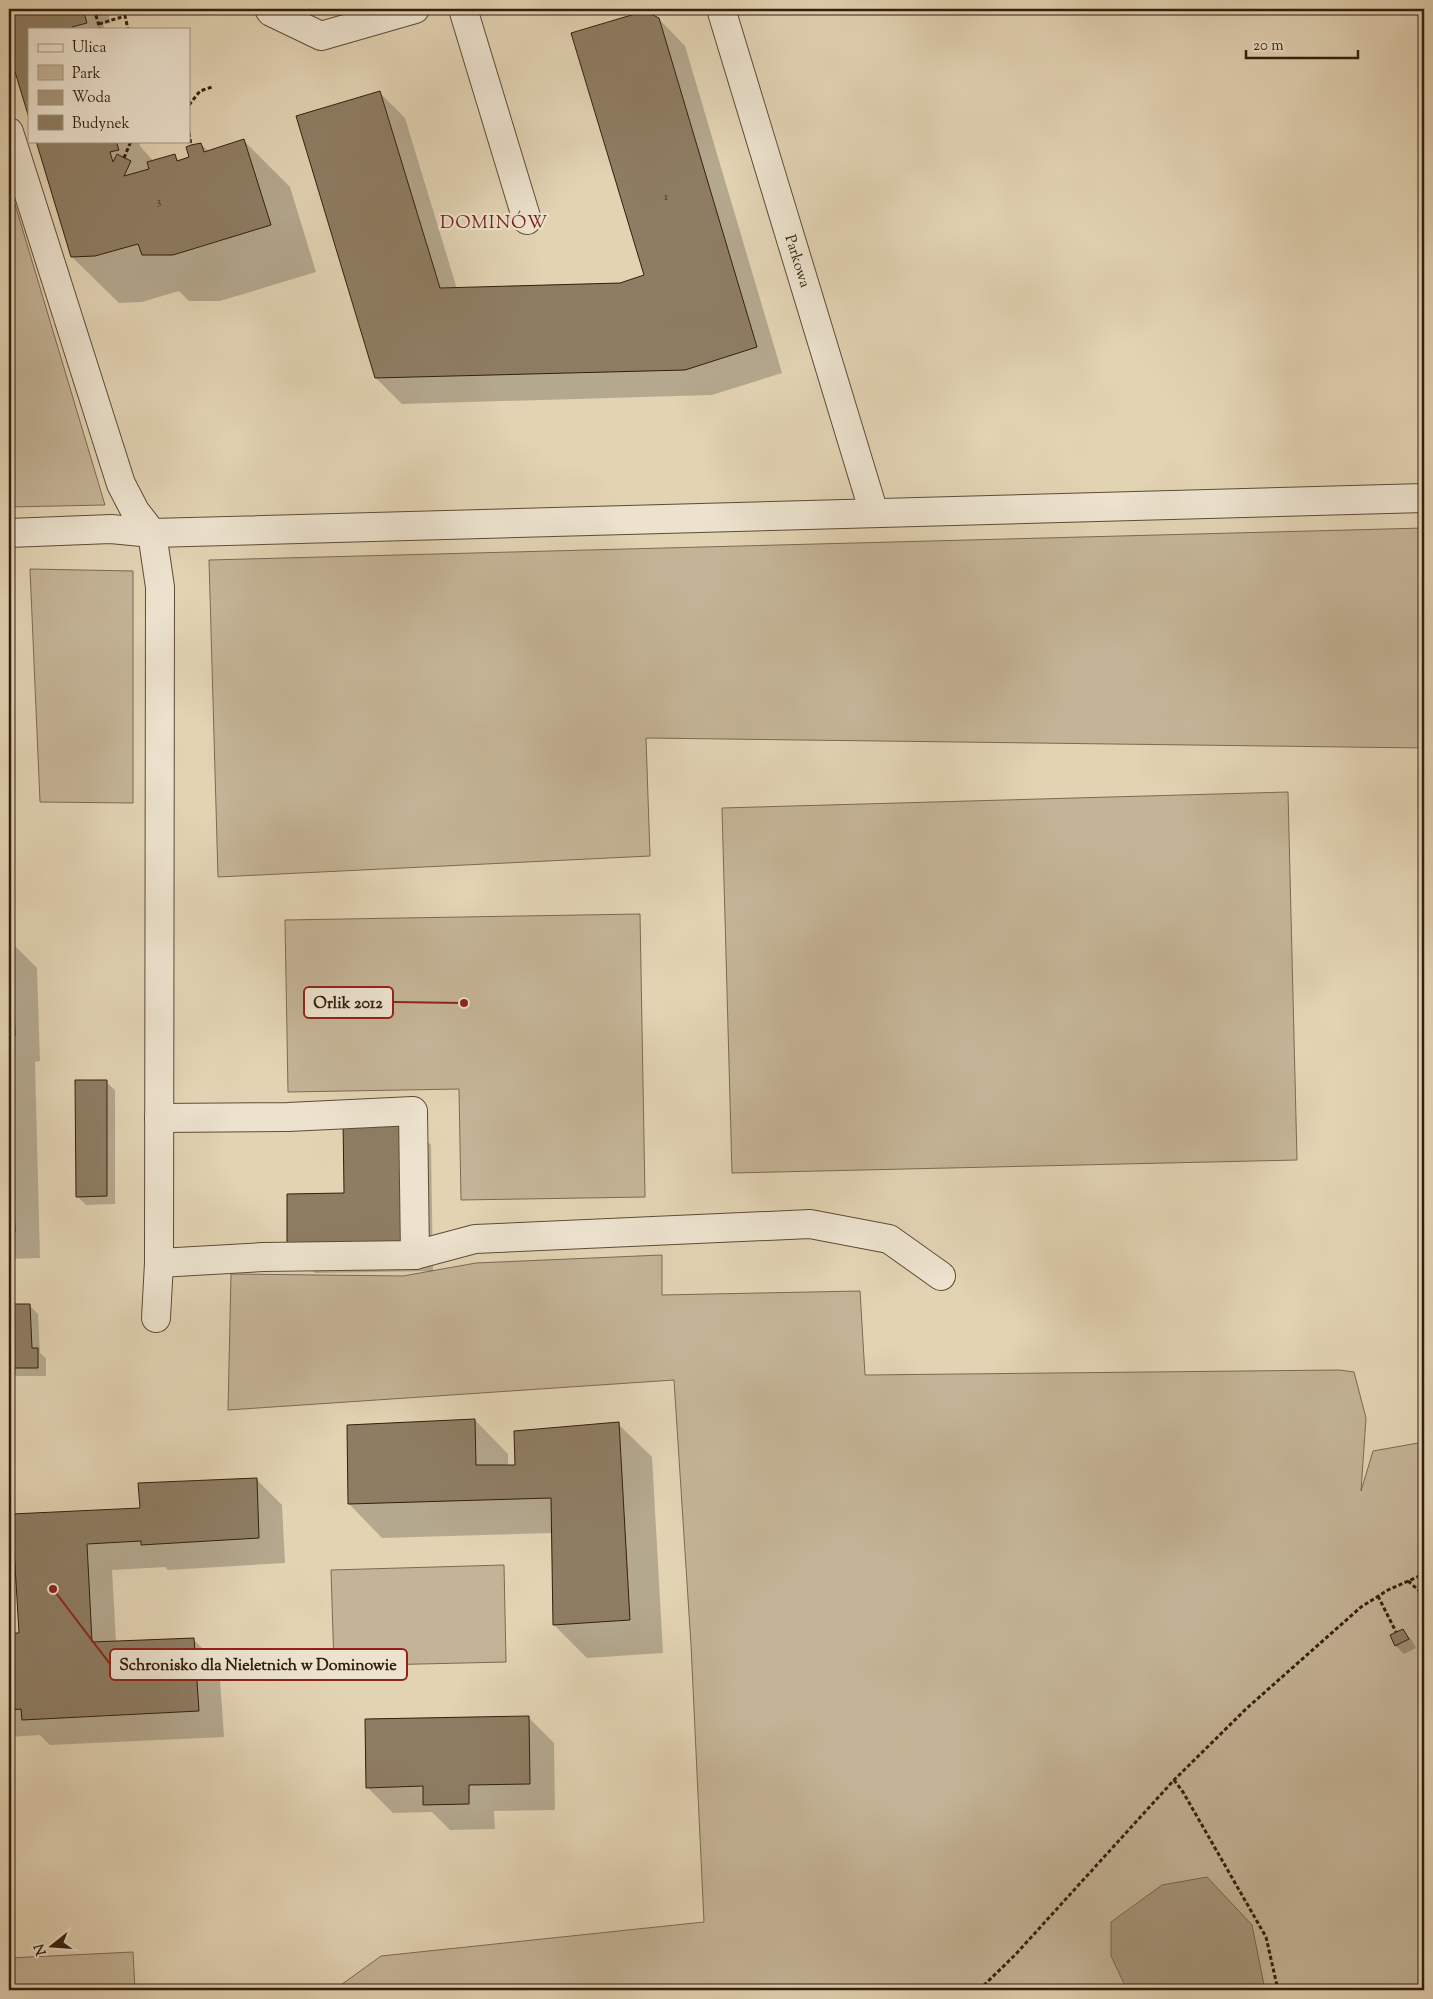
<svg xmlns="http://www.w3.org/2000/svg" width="1433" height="1999" viewBox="0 0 1433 1999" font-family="'Sorts Mill Goudy',serif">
<rect width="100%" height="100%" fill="#e2d3b3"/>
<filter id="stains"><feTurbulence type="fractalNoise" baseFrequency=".004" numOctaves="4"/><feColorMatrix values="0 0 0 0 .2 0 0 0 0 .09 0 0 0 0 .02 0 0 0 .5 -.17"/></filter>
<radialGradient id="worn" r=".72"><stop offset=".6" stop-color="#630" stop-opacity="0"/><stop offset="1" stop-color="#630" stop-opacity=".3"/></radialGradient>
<g fill="#c4b497" stroke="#7c6a52">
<path d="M9,184L105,505L9,507Z"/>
<path d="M1424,528V748L646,738L650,856L218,877L209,560Z"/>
<path d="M30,569L133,571V803L40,802Z"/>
<path d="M1288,792L1297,1160L732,1173L722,808Z"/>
<path d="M640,914L645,1197L461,1200L459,1089L288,1092L285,920Z"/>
<path d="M662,1255V1295L860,1291L865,1375L1339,1370L1354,1372L1366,1418L1361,1491L1373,1451L1424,1442V1990H334L381,1956L704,1922L691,1645L674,1380L228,1410L231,1274L403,1276L476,1263Z"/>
<path d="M504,1565L506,1662L334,1666L331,1570Z"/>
<path d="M133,1952L135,1990H9V1958Z"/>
</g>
<path fill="#a6967b" stroke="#78664f" d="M1207,1877L1252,1925L1265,1990H1127L1111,1956V1922L1162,1885Z"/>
<g fill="#0003">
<path d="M9,9H107L111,23L103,24L105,29H29V113L9,47Z"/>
<path d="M659,19L685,46L782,373L712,395L402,404L376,378L379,92L405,118L457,289L620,284L646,276Z"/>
<path d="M37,141H139L140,146L154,162L174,156L180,161L191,158L201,144L209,152L244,141L290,187L316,272L220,301H189L179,291L142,302L119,303L72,257Z"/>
<path d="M9,942H11L37,968L40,1061L35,1062L40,1258L9,1259Z"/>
<path d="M106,1082L115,1090V1204L86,1205L77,1196Z"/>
<path d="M405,1119L431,1145L433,1271L315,1273L289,1247L345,1194Z"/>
<path d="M29,1305L38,1314L40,1353L46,1358V1376H16L9,1369V1306Z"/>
<path d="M475,1420L508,1454V1466H516L618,1424L652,1457L663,1653L587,1658L554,1625L552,1533L382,1538L349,1504Z"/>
<path d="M256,1479L282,1505L285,1563L168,1570L165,1567L112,1570L116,1642L193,1639L219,1665L224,1737L50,1745L40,1735L9,1737V1634H20L13,1515L141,1509Z"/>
<path d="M1402,1630L1411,1639L1416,1648L1404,1654L1396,1646L1391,1636Z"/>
<path d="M528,1717L554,1743L555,1810L494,1811L495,1829L450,1830L432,1812L393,1813L367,1787Z"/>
</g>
<g fill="#8e7d63" stroke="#331f0d">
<path d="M9,9H83L87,23L72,27L73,29H29V118L9,52Z"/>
<path d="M645,11L659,18L757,347L685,370L375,378L296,116L380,91L440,288L620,283L644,275L571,33Z"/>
<path d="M244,139L271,225L173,255H142L138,244L95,256L71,257L36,141H116L119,150L110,152L113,162L117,154L131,161L124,176L149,169L147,162L175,154L177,161L189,157L186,147L191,145L201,143L204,152Z"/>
<path d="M12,940L15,1036H9L15,1232L9,1233V941Z"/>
<path d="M75,1080H107V1196L76,1197Z"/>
<path d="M405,1118L408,1246L287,1247V1194L344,1193L343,1119Z"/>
<path d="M9,1304H30L32,1348H38V1368H9Z"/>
<path d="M475,1419L476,1465H515L514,1431L619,1422L630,1620L553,1625L551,1498L348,1504L347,1425Z"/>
<path d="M257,1478L259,1538L141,1545V1541L87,1544L92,1642L194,1638L199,1711L22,1720L21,1709L9,1710V1633H19L12,1514L140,1508L138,1483Z"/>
<path d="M1403,1629L1409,1639L1395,1646L1390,1635Z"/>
<path d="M529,1716L530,1784L469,1785V1804L423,1805V1786L366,1788L365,1719Z"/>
</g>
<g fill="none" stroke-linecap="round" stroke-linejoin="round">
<g stroke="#5f4c36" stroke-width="30">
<g id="minor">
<path d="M269,9L271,12L321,36L415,9"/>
<path d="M463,9L527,220"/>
<path d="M721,9L874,513"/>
<path d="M9,132L121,484L135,511L152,533L160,587L159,1263L156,1318"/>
<path d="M9,533L111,529L152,533L1424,498"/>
<path d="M159,1118L288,1117L413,1111L415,1255"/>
<path d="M159,1263L263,1257L415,1255L475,1239L810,1224L889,1239L941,1276"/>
</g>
</g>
<g stroke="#331f0d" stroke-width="3" stroke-dasharray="4 2.5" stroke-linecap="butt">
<path d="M94,9L100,29"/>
<path d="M84,13L95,11"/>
<path d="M99,24L125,16L128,29"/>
<path d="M189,105L200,91L212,87"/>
<path d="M189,133L190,139H189"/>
<path d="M190,139L191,145"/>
<path d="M124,158L131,141"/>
<path d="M1408,1581L1424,1595"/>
<path d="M1378,1596L1396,1632"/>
<path d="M1174,1780L1183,1792L1266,1937L1278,1990"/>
<path d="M979,1990L1015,1955L1174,1780L1247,1708L1361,1607L1388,1590L1424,1574"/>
</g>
<use href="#minor" stroke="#ece2ce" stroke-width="28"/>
</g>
<g text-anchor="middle" stroke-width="4.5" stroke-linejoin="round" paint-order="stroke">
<g font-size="12" fill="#4a3622">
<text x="666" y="200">1</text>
<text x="159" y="205">3</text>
</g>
<g font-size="15" fill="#331f0d" stroke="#ece2ce">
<text transform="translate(798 261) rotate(73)" y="5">Parkowa</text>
</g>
<g font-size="18" letter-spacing="1" fill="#7a1f14" stroke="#ece2ce">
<text x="494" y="228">DOMINÓW</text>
</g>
</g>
<path fill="none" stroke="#8f2418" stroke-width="2" d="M464 1003L393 1002M53 1589L110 1664"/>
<g fill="#8f2418" stroke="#ece2ce" stroke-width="2">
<circle cx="464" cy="1003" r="5"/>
<circle cx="53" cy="1589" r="5"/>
</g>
<g fill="#ece2ce" stroke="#8f2418" stroke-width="2">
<rect x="304" y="987" width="89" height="31" rx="5"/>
<rect x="110" y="1649" width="297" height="31" rx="5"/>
</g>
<g font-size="16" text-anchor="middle" font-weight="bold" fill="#331f0d">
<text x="348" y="1008">Orlik 2012</text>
<text x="258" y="1670">Schronisko dla Nieletnich w Dominowie</text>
</g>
<rect width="1433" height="1999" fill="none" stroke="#e2d3b3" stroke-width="30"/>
<rect x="10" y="10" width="1413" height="1979" fill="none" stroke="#331f0d" stroke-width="2.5"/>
<rect x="15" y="15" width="1403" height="1969" fill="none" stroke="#331f0d"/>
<rect x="28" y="28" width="162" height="115" fill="#ece2ce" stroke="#a29481"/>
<rect x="38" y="44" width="25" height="8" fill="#ece2ce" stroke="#a29481"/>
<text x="72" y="52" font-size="15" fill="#331f0d">Ulica</text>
<rect x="38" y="65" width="25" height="15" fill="#c4b497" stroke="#a29481"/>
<text x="72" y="78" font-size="15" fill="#331f0d">Park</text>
<rect x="38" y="90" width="25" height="15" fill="#a6967b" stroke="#a29481"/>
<text x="72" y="102" font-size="15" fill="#331f0d">Woda</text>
<rect x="38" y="115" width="25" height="15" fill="#8e7d63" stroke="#a29481"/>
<text x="72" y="128" font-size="15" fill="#331f0d">Budynek</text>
<g transform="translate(52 1946) rotate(253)" stroke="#ece2ce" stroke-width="4" paint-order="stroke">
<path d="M0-4L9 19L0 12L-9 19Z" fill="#331f0d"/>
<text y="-8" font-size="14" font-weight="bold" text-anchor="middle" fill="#331f0d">N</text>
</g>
<path d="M1246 50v8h112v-8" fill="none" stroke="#331f0d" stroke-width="2.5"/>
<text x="1253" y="50" font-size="15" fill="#331f0d" stroke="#ece2ce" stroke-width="4" paint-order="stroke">20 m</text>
<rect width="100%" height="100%" filter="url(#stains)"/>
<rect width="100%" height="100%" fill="url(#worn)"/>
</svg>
